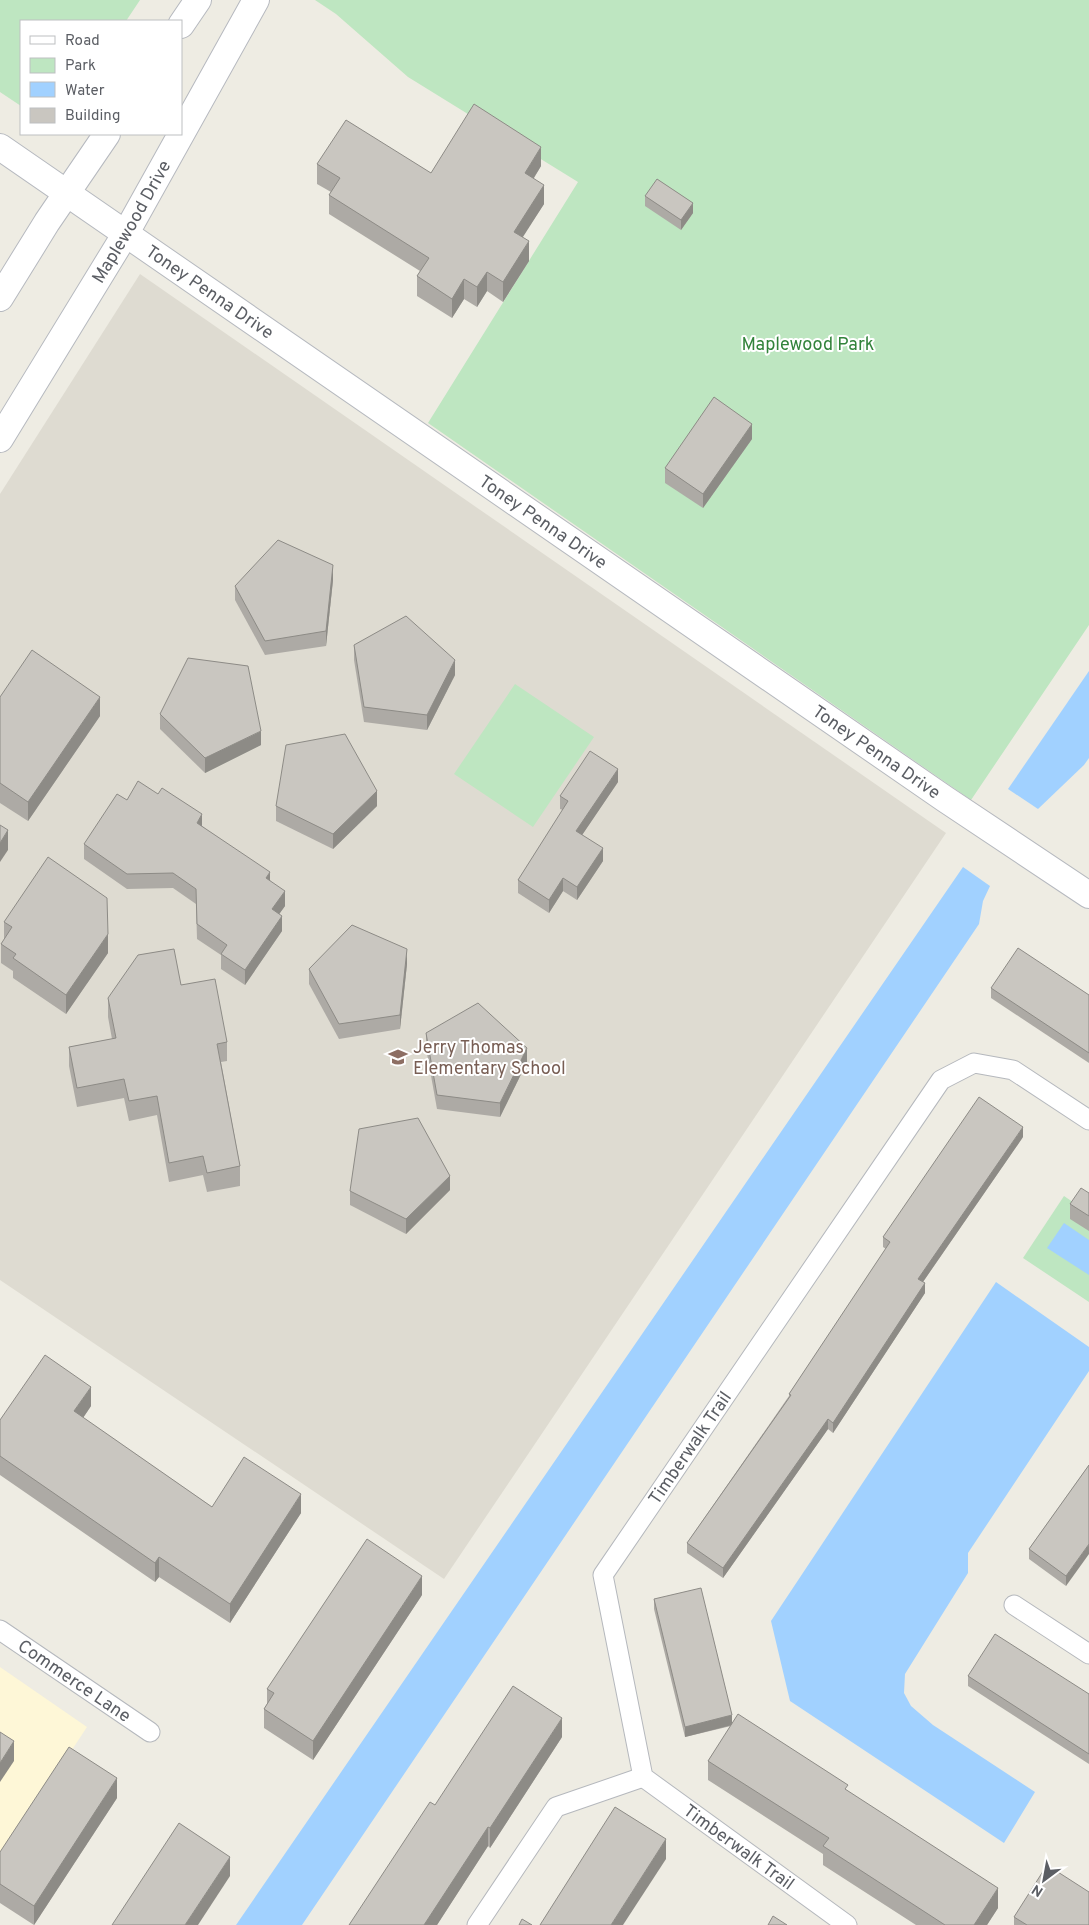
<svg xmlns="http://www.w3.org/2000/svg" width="1089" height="1925" viewBox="0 0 1089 1925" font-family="Overpass,sans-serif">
<rect width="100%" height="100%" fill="#eeece3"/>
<path fill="#fef7d7" d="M0,1667L87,1727L0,1859Z"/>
<path fill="#dedbd1" d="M140,274L946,833L444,1579L0,1280V494Z"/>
<g fill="#bee6c1">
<path d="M0,0H140L126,21H21V106L0,92Z"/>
<path d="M315,0H1089V625L971,800L428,423L578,182L408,77L336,14Z"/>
<path d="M515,684L594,737L533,827L454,774Z"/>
<path d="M1064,1196L1089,1213V1302L1023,1258Z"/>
</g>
<g fill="#a1d1ff">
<path d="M1089,671V758L1084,765L1038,809L1008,789Z"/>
<path d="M963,867L990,886L983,901L979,924L302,1925H236Z"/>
<path d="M1064,1223L1089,1240V1275L1047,1248Z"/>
<path d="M996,1282L1089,1347V1371L968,1553V1573L905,1674L904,1693L911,1706L933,1725L1035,1792L1004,1843L790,1701L771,1621Z"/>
</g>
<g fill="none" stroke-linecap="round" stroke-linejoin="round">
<g stroke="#b5b8bd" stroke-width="21">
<g id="street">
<path d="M1014,1605L1089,1654"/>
<path id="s1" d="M0,1630L150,1732"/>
<path d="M477,1925L556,1807L643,1777"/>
<path id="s2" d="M847,1925L643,1777L603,1575L941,1080L974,1063L1013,1070L1089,1120"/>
</g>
</g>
<g stroke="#b6b9bf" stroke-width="28">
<g id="secondary">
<path d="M181,25L198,0"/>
<path id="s3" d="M0,147L945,799L1089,895"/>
<path d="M0,298L47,222L107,134"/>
<path id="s4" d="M0,439L126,233L256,0"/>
</g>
</g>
<use href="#street" stroke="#fff" stroke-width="19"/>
<use href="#secondary" stroke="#fff" stroke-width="26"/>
</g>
<g fill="#adaaa5">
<path d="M317,164L431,173L541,166L534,178L544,204L522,237L529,261L503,302L487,291L477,307L464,299L452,318L417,296V276L420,271L329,214V195L331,192L317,184Z"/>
<path d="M645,196L693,213L681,230L645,206Z"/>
<path d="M752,439L703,508L665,483V468Z"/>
<path d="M333,580L326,646L265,655L235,600V586Z"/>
<path d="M354,645L455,675L427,730L364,722L354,660Z"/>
<path d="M0,697L100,716L28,821L0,803Z"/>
<path d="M160,714L261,745L205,773L160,729Z"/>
<path d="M618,782L582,835L603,861L577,900L563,891L549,913L518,893V880L563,810L560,809V796Z"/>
<path d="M276,806H377L333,849L276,821Z"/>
<path d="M202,826L270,880L285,906L279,914L282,931L245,985L221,969V955L197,939L196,904L173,888L127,889L84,859V844Z"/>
<path d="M4,922L108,953L66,1014L13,978V971L1,963V944L4,940Z"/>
<path d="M407,964L400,1029L339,1039L309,984V969Z"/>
<path d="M181,985L227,1042V1061L221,1062L240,1166V1186L207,1192L203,1175L169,1182L157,1115L129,1121L124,1098L77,1107L69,1066V1047L112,1039L108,1017V998Z"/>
<path d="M991,988L1089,995V1063L991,998Z"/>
<path d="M426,1033L527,1062L500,1117L437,1109L426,1048Z"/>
<path d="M1023,1137L923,1282L925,1293L833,1433L828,1429L723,1578L687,1553V1543L789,1396V1394L886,1249L883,1247V1237Z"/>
<path d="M450,1190L406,1234L350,1205V1191Z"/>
<path d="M1089,1193V1231L1070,1219V1204Z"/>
<path d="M91,1406L83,1418L212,1507L301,1513L230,1623L159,1577L155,1582L0,1475V1420Z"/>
<path d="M1089,1465L1066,1586L1029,1559V1549Z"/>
<path d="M422,1595L313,1760L264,1728V1709L267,1704V1689Z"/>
<path d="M654,1599L732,1723L848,1791L998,1908L987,1925H916L823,1865V1854L708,1780V1761L731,1726L685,1737L654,1609Z"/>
<path d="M968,1676L1089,1694V1764L968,1686Z"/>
<path d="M562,1737L490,1848L488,1846L437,1925H349L435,1805Z"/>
<path d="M117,1798L34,1925L0,1903V1852Z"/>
<path d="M1014,1917L1089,1925H1014Z"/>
</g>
<g fill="#8d8b86">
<path d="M541,147V166L525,192V173Z"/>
<path d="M544,185V204L514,251V232Z"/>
<path d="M693,203V213L681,230V220Z"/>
<path d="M529,241V261L503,302V282Z"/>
<path d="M487,272V291L477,307V287Z"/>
<path d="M464,279V299L452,318V299Z"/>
<path d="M752,424V439L703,508V494Z"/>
<path d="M333,565V580L326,646V631Z"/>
<path d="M455,660V675L427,730V715Z"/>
<path d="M100,697V716L28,821V802Z"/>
<path d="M261,731V745L205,773V758Z"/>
<path d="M618,769V782L576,844V831Z"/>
<path d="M377,791V806L333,849V834Z"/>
<path d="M202,814V829L197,823Z"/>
<path d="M8,830V850L0,862V843Z"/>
<path d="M603,848V861L577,900V887Z"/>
<path d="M270,872V887L266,878Z"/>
<path d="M563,878V891L549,913V900Z"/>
<path d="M285,891V906L272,924V909Z"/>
<path d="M282,916V931L245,985V970Z"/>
<path d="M108,934V953L66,1014V995Z"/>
<path d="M407,949V964L400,1029V1015Z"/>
<path d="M527,1048V1062L500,1117V1103Z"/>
<path d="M1023,1127V1137L918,1289V1279Z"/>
<path d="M450,1176V1190L406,1234V1219Z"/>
<path d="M925,1283V1293L833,1433V1423Z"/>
<path d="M91,1387V1406L74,1431V1411Z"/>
<path d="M828,1419V1429L723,1578V1568Z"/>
<path d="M301,1494V1513L230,1623V1604Z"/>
<path d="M1089,1544V1554L1066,1586V1576Z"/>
<path d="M159,1557V1577L155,1582V1563Z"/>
<path d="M422,1576V1595L313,1760V1741Z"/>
<path d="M732,1715V1725L685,1737V1727Z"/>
<path d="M562,1718V1737L490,1848V1828Z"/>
<path d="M14,1741V1761L0,1782V1763Z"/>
<path d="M117,1778V1798L34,1925V1906Z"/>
<path d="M488,1827V1846L437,1925H424Z"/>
<path d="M666,1839V1859L623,1925H611Z"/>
<path d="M230,1857V1876L198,1925H185Z"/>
<path d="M998,1888V1908L987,1925H974Z"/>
</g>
<g fill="#c9c6c0" stroke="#8d8b86">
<path d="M474,104L541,147L525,173L544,185L514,232L529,241L503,282L487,272L477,287L464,279L452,299L417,276L429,258L329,195L340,178L317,164L346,120L431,173Z"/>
<path d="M657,179L693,203L681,220L645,196Z"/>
<path d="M714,397L752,424L703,494L665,468Z"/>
<path d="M278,540L333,565L326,631L265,641L235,586Z"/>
<path d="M406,616L455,660L427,715L364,707L354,645Z"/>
<path d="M32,650L100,697L28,802L0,783V697Z"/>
<path d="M188,658L248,666L261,731L205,758L160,714Z"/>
<path d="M345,734L377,791L333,834L276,806L286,745Z"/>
<path d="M590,751L618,769L576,831L603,848L577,887L563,878L549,900L518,880L568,801L560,796Z"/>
<path d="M138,781L158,794L162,788L202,814L197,823L270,872L266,878L285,891L272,909L282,916L245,970L221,954L227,945L197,924L196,889L173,873L127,874L84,844L117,794L127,800Z"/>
<path d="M0,825L8,830L0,843Z"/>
<path d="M48,857L107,898L108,934L66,995L13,958L16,954L1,944L12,927L4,922Z"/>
<path d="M352,925L407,949L400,1015L339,1024L309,969Z"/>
<path d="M1018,948L1089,995V1053L991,988Z"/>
<path d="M174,949L181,985L215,979L227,1042L217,1044L240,1166L207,1173L203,1156L169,1163L157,1096L129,1101L124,1079L77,1088L69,1047L116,1038L108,998L138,955Z"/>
<path d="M478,1003L527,1048L500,1103L437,1095L426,1033Z"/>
<path d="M979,1097L1023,1127L918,1279L925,1283L833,1423L828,1419L723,1568L687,1543L791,1395L789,1394L890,1242L883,1237Z"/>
<path d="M418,1118L450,1176L406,1219L350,1191L359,1129Z"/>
<path d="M1081,1188L1089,1193V1216L1070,1204Z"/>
<path d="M45,1355L91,1387L74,1411L212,1507L244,1457L301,1494L230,1604L159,1557L155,1563L0,1456V1420Z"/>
<path d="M1089,1465V1544L1066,1576L1029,1549Z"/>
<path d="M367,1539L422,1576L313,1741L264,1709L274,1693L267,1689Z"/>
<path d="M701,1588L732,1715L685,1727L654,1599Z"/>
<path d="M995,1634L1089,1694V1754L968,1676Z"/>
<path d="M513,1686L562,1718L490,1828L488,1827L424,1925H349L430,1802L435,1805Z"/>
<path d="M738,1714L848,1785L845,1789L998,1888L974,1925H945L823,1846L829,1838L708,1761Z"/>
<path d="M0,1732L14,1741L0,1763Z"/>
<path d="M69,1747L117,1778L34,1906L0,1884V1852Z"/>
<path d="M615,1807L666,1839L611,1925H540Z"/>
<path d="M179,1823L230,1857L185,1925H112Z"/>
<path d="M1047,1865L1089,1892V1925H1027L1014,1917Z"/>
<path d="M773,1916L787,1925H768Z"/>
<path d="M522,1919L532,1925H519Z"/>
</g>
<defs>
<g id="school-bare" transform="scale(1.5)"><path d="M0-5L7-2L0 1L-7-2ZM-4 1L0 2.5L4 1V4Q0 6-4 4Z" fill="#8d6e63" stroke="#fff" stroke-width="2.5" paint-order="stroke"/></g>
</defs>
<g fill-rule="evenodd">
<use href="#school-bare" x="398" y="1057"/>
</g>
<g text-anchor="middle" stroke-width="4" stroke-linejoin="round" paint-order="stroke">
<g font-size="18" fill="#5b5e64" stroke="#fff">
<text dy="6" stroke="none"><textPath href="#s4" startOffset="254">Maplewood Drive</textPath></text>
<text dy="6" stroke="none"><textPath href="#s3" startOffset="255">Toney Penna Drive</textPath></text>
<text dy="6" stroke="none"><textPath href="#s3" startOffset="660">Toney Penna Drive</textPath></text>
<text dy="6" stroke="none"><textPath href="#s3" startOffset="1065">Toney Penna Drive</textPath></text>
<text dy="6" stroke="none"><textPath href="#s2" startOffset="612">Timberwalk Trail</textPath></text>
<text dy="6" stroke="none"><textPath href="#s1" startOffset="90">Commerce Lane</textPath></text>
<text transform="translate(739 1847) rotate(36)" y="6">Timberwalk Trail</text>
</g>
<g font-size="18" fill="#32833b" stroke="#fff">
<text x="808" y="350">Maplewood Park</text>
</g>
<g font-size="18" fill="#785e54" stroke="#fff" text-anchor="start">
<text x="413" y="1053">Jerry Thomas<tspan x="413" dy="21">Elementary School</tspan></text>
</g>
</g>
<rect x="20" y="20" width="162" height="115" fill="#ffffff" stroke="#bdbfc1"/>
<rect x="30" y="36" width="25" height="8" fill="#ffffff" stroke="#bdbfc1"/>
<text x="65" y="45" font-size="15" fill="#5b5e64">Road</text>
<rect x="30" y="58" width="25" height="15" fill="#bee6c1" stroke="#bdbfc1"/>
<text x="65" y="70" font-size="15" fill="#5b5e64">Park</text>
<rect x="30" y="82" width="25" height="15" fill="#a1d1ff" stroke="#bdbfc1"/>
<text x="65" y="95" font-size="15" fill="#5b5e64">Water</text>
<rect x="30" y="108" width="25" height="15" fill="#c9c6c0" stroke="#bdbfc1"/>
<text x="65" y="120" font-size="15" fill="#5b5e64">Building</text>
<g transform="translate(1044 1880) rotate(212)" stroke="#ffffff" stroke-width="4" paint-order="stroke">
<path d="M0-4L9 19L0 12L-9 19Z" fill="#5b5e64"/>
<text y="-8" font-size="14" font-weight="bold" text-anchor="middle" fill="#5b5e64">N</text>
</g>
</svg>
